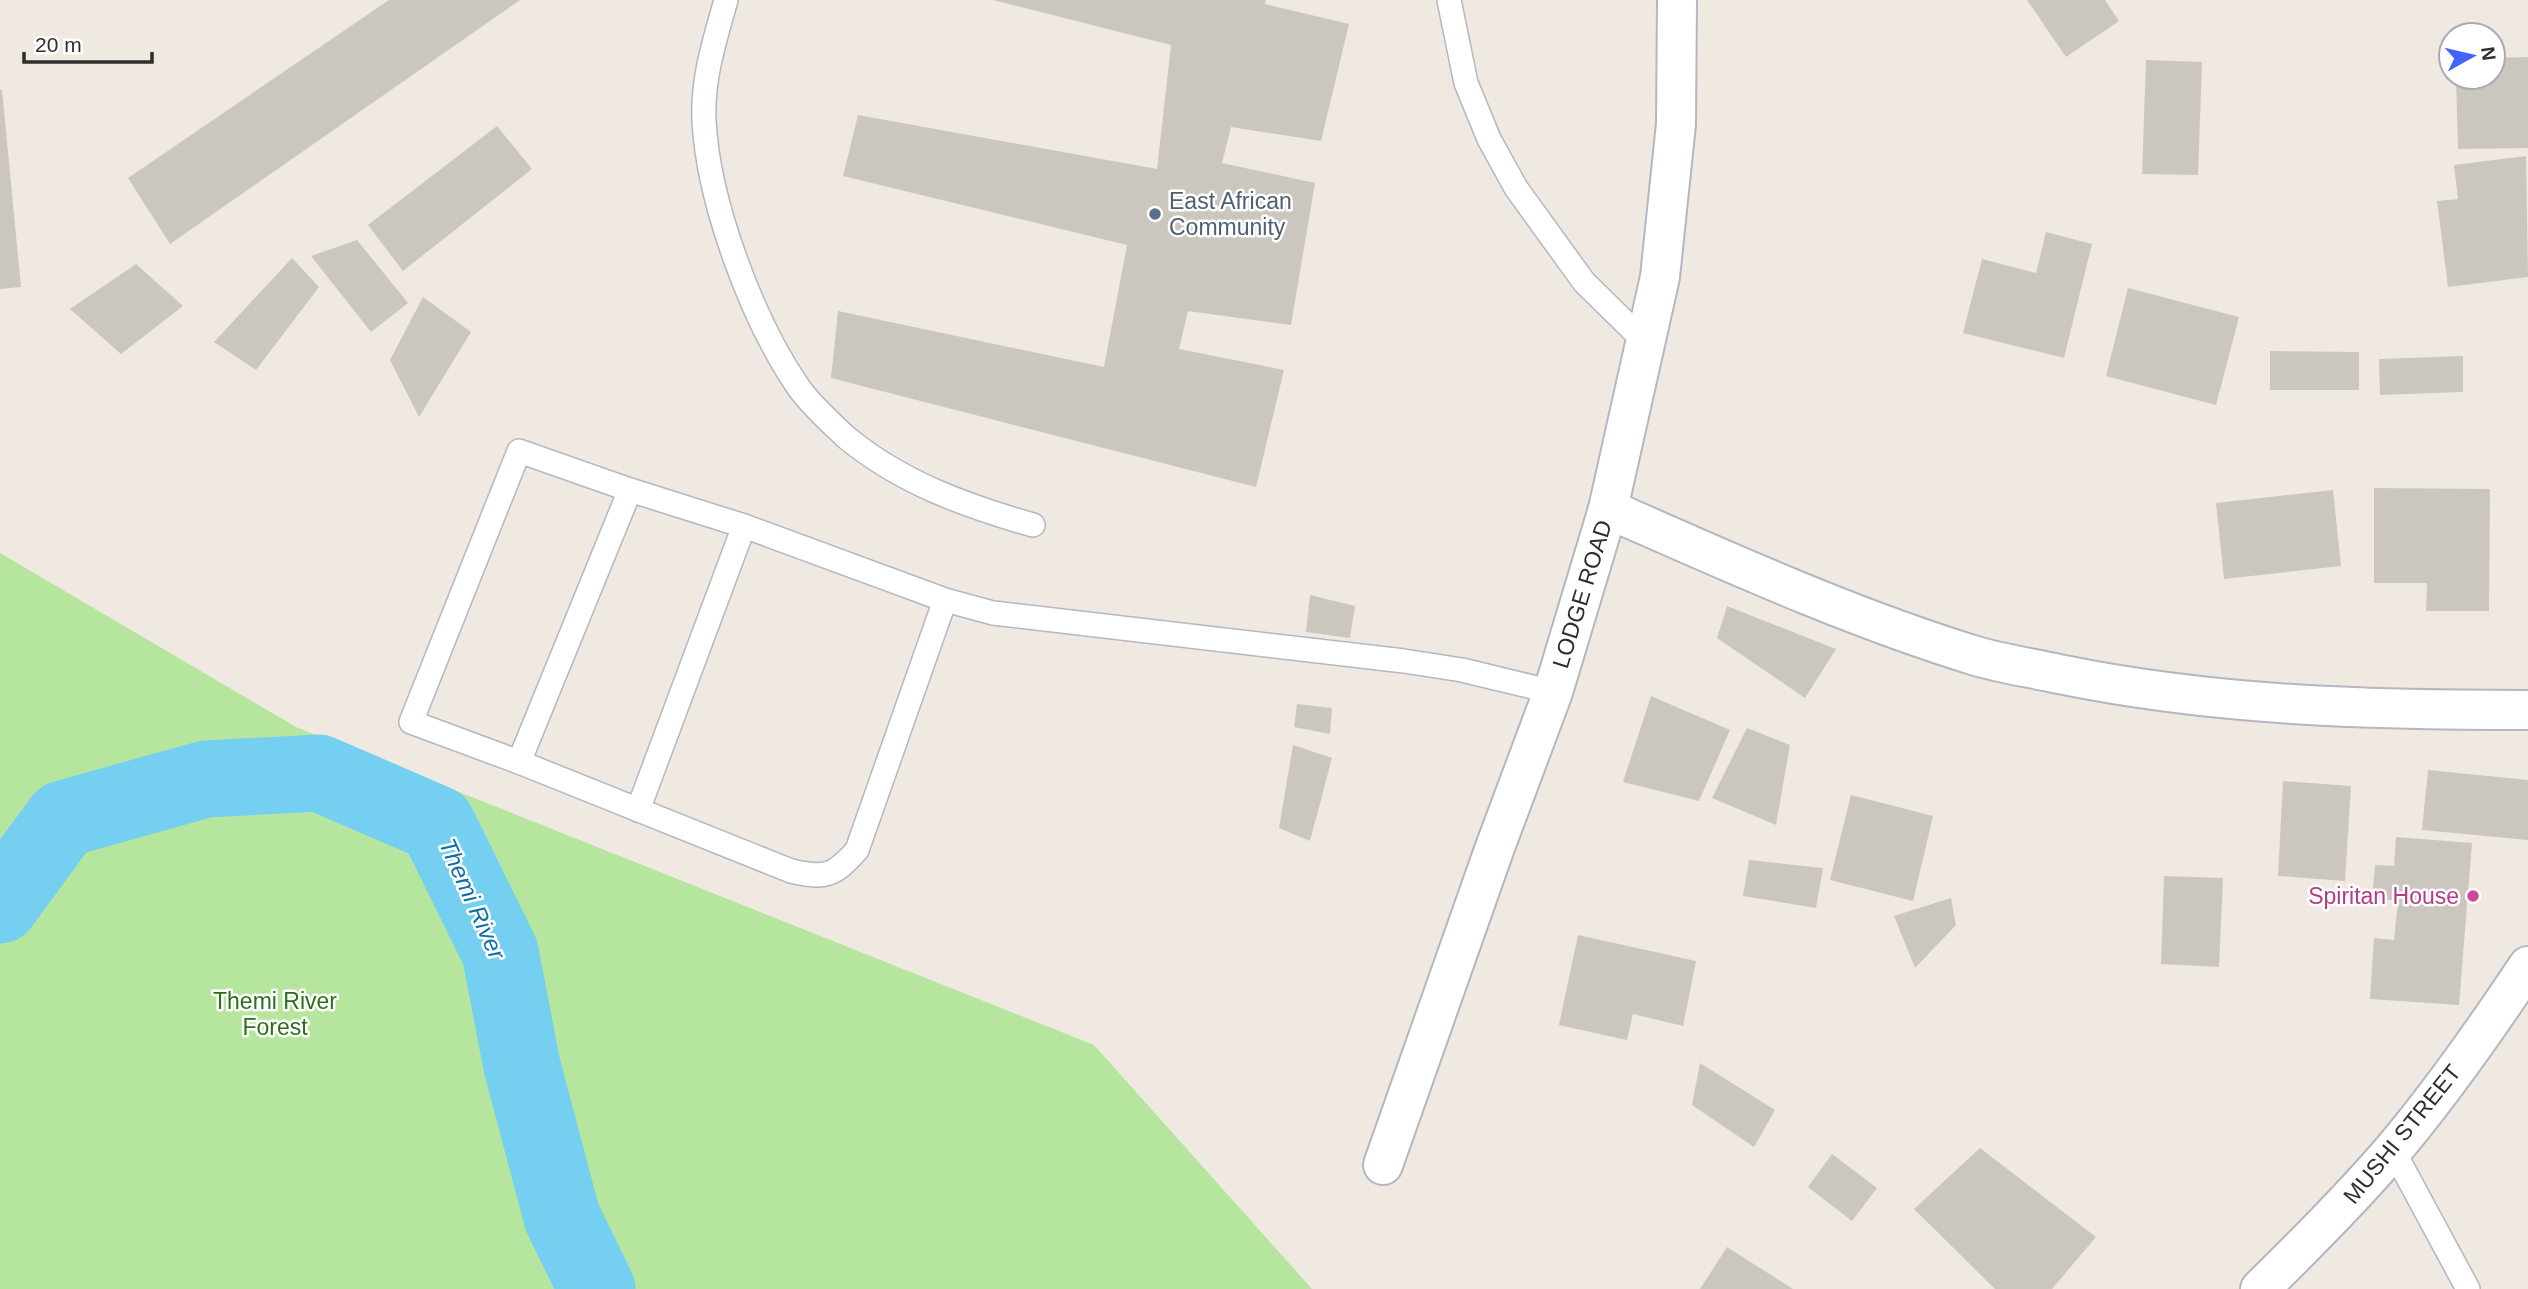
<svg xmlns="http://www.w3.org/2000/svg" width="2528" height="1289" viewBox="0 0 2528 1289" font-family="Helvetica,sans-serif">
<rect width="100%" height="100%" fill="#efe9e1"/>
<path fill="#b6e59e" d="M0,553L296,727L1094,1045L1312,1289H0Z"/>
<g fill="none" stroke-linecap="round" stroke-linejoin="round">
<path stroke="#75cff0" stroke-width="77" d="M0,905L63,819L206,779L319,773L437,824L500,952L522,1066L562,1217L597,1289"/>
</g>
<g fill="#cbc7bf">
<path d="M389,0H520L170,244L128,178Z"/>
<path d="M993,0H1266L1265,4L1349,24L1321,141L1231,127L1222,163L1315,183L1291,325L1188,311L1179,349L1284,370L1256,487L831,378L838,311L1104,367L1127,245L843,176L858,115L1157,169L1171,45Z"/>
<path d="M2027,0H2105L2119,21L2066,57Z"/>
<path d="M2528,57V148L2458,149L2456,77H2493V58Z"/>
<path d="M2146,60L2202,62L2198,175L2142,174Z"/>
<path d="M0,90H2L21,287L0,289Z"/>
<path d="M497,126L532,169L403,271L368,225Z"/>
<path d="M2526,156L2528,277L2448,287L2437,201L2458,199L2454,165Z"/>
<path d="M2046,232L2092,244L2064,358L1963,333L1982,259L2036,273Z"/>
<path d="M357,240L408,303L371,332L311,256Z"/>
<path d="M292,258L319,287L256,370L214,342Z"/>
<path d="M136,264L183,306L121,354L70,309Z"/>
<path d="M2128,288L2239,317L2216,405L2106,376Z"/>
<path d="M423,297L471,332L419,417L390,360Z"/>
<path d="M2270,351L2359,352V390H2270Z"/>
<path d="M2463,356V392L2380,395L2379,359Z"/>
<path d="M2374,488L2490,489L2489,611H2426L2427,583H2374Z"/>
<path d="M2333,490L2341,566L2224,579L2216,503Z"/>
<path d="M1310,595L1355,606L1350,638L1306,632Z"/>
<path d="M1727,606L1836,649L1805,698L1717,638Z"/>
<path d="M1651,696L1730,730L1699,801L1623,782Z"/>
<path d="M1297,704L1332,708L1330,734L1294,727Z"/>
<path d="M1747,728L1790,745L1776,825L1712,798Z"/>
<path d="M1293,745L1332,758L1310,841L1279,828Z"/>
<path d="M2428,770L2528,780V840L2422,830Z"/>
<path d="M2283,781L2351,786L2345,881L2278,876Z"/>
<path d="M1851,795L1933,816L1913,901L1830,880Z"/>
<path d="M2396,837L2472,843L2459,1005L2370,999L2374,938L2394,940L2398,901L2372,898L2375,865L2394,866Z"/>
<path d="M1749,860L1823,868L1816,908L1743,896Z"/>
<path d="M2164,876L2223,878L2219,967L2161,964Z"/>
<path d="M1951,898L1956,925L1915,968L1894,916Z"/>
<path d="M1578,935L1696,961L1683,1026L1633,1014L1627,1040L1559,1025Z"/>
<path d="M1700,1063L1775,1110L1754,1147L1692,1105Z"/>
<path d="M1980,1148L2096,1237L2052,1289H1995L1914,1209Z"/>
<path d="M1832,1154L1877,1188L1852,1221L1808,1187Z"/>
<path d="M1727,1247L1793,1289H1700Z"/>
</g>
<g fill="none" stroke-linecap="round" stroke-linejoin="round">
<g stroke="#b4b7c1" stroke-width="26">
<g id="service">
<path d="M726,0C715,39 702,79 704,120C708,202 752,320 799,388C810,404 833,425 847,438C902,483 966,506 1033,525"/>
<path d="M1449,0L1466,83L1489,139L1516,188L1584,282L1646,343"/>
<path d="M945,600L857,850C834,876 825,879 791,871L519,762L411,722L519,451L630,490L744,526L945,600L993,613L1404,661L1462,670L1553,692"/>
<path d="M519,762L630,490"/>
<path d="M638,810L744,526"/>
<path d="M2393,1150L2468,1289"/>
</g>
</g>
<g stroke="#b4b7c1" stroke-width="42">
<g id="minor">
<path d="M1608,509C1729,562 1849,617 1976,656C2003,664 2032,668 2059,674C2215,706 2370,710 2528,710"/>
<path d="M1383,1165L1494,850L1553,692L1608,509L1660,277L1676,124L1677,0"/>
<path d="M2260,1289C2306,1244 2351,1199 2393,1150C2442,1092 2486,1029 2528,966"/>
</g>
</g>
<use href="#service" stroke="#fff" stroke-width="23"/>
<use href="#minor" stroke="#fff" stroke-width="38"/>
</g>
<circle fill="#5c6f8a" stroke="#fff" stroke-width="2.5" cx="1155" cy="214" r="7"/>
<circle fill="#d1479c" stroke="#fff" stroke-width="2.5" cx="2473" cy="896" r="7"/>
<g text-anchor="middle" stroke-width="5" stroke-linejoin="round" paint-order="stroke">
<g font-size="23" fill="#4e5e75" stroke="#fff" text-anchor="start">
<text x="1169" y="209">East African<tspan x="1169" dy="26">Community</tspan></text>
</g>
<g font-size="23" fill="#2e2e2e" stroke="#fff">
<text transform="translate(1582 594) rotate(-73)" y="8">LODGE ROAD</text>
<text transform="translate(2402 1134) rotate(-51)" y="8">MUSHI STREET</text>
</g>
<g font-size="23" fill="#b23c85" stroke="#fff" text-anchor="end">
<text x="2459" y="904">Spiritan House</text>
</g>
<g font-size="23" fill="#2c6e1b" stroke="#fff">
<text x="275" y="1009">Themi River<tspan x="275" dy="26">Forest</tspan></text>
</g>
<g font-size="24" font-style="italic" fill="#0d6fa3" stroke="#fff">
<text transform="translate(472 899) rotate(66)" y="8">Themi River</text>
</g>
</g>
<g transform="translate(2472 56) rotate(82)"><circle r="33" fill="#ffffff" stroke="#ababab" stroke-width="2"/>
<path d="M0-5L12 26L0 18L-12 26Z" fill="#4264fb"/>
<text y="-10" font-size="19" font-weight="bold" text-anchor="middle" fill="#2e2e2e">N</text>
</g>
<path d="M24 52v10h128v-10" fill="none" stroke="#2e2e2e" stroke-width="3.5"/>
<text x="35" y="52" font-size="21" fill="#2e2e2e" stroke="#ffffff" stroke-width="5" paint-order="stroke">20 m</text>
</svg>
